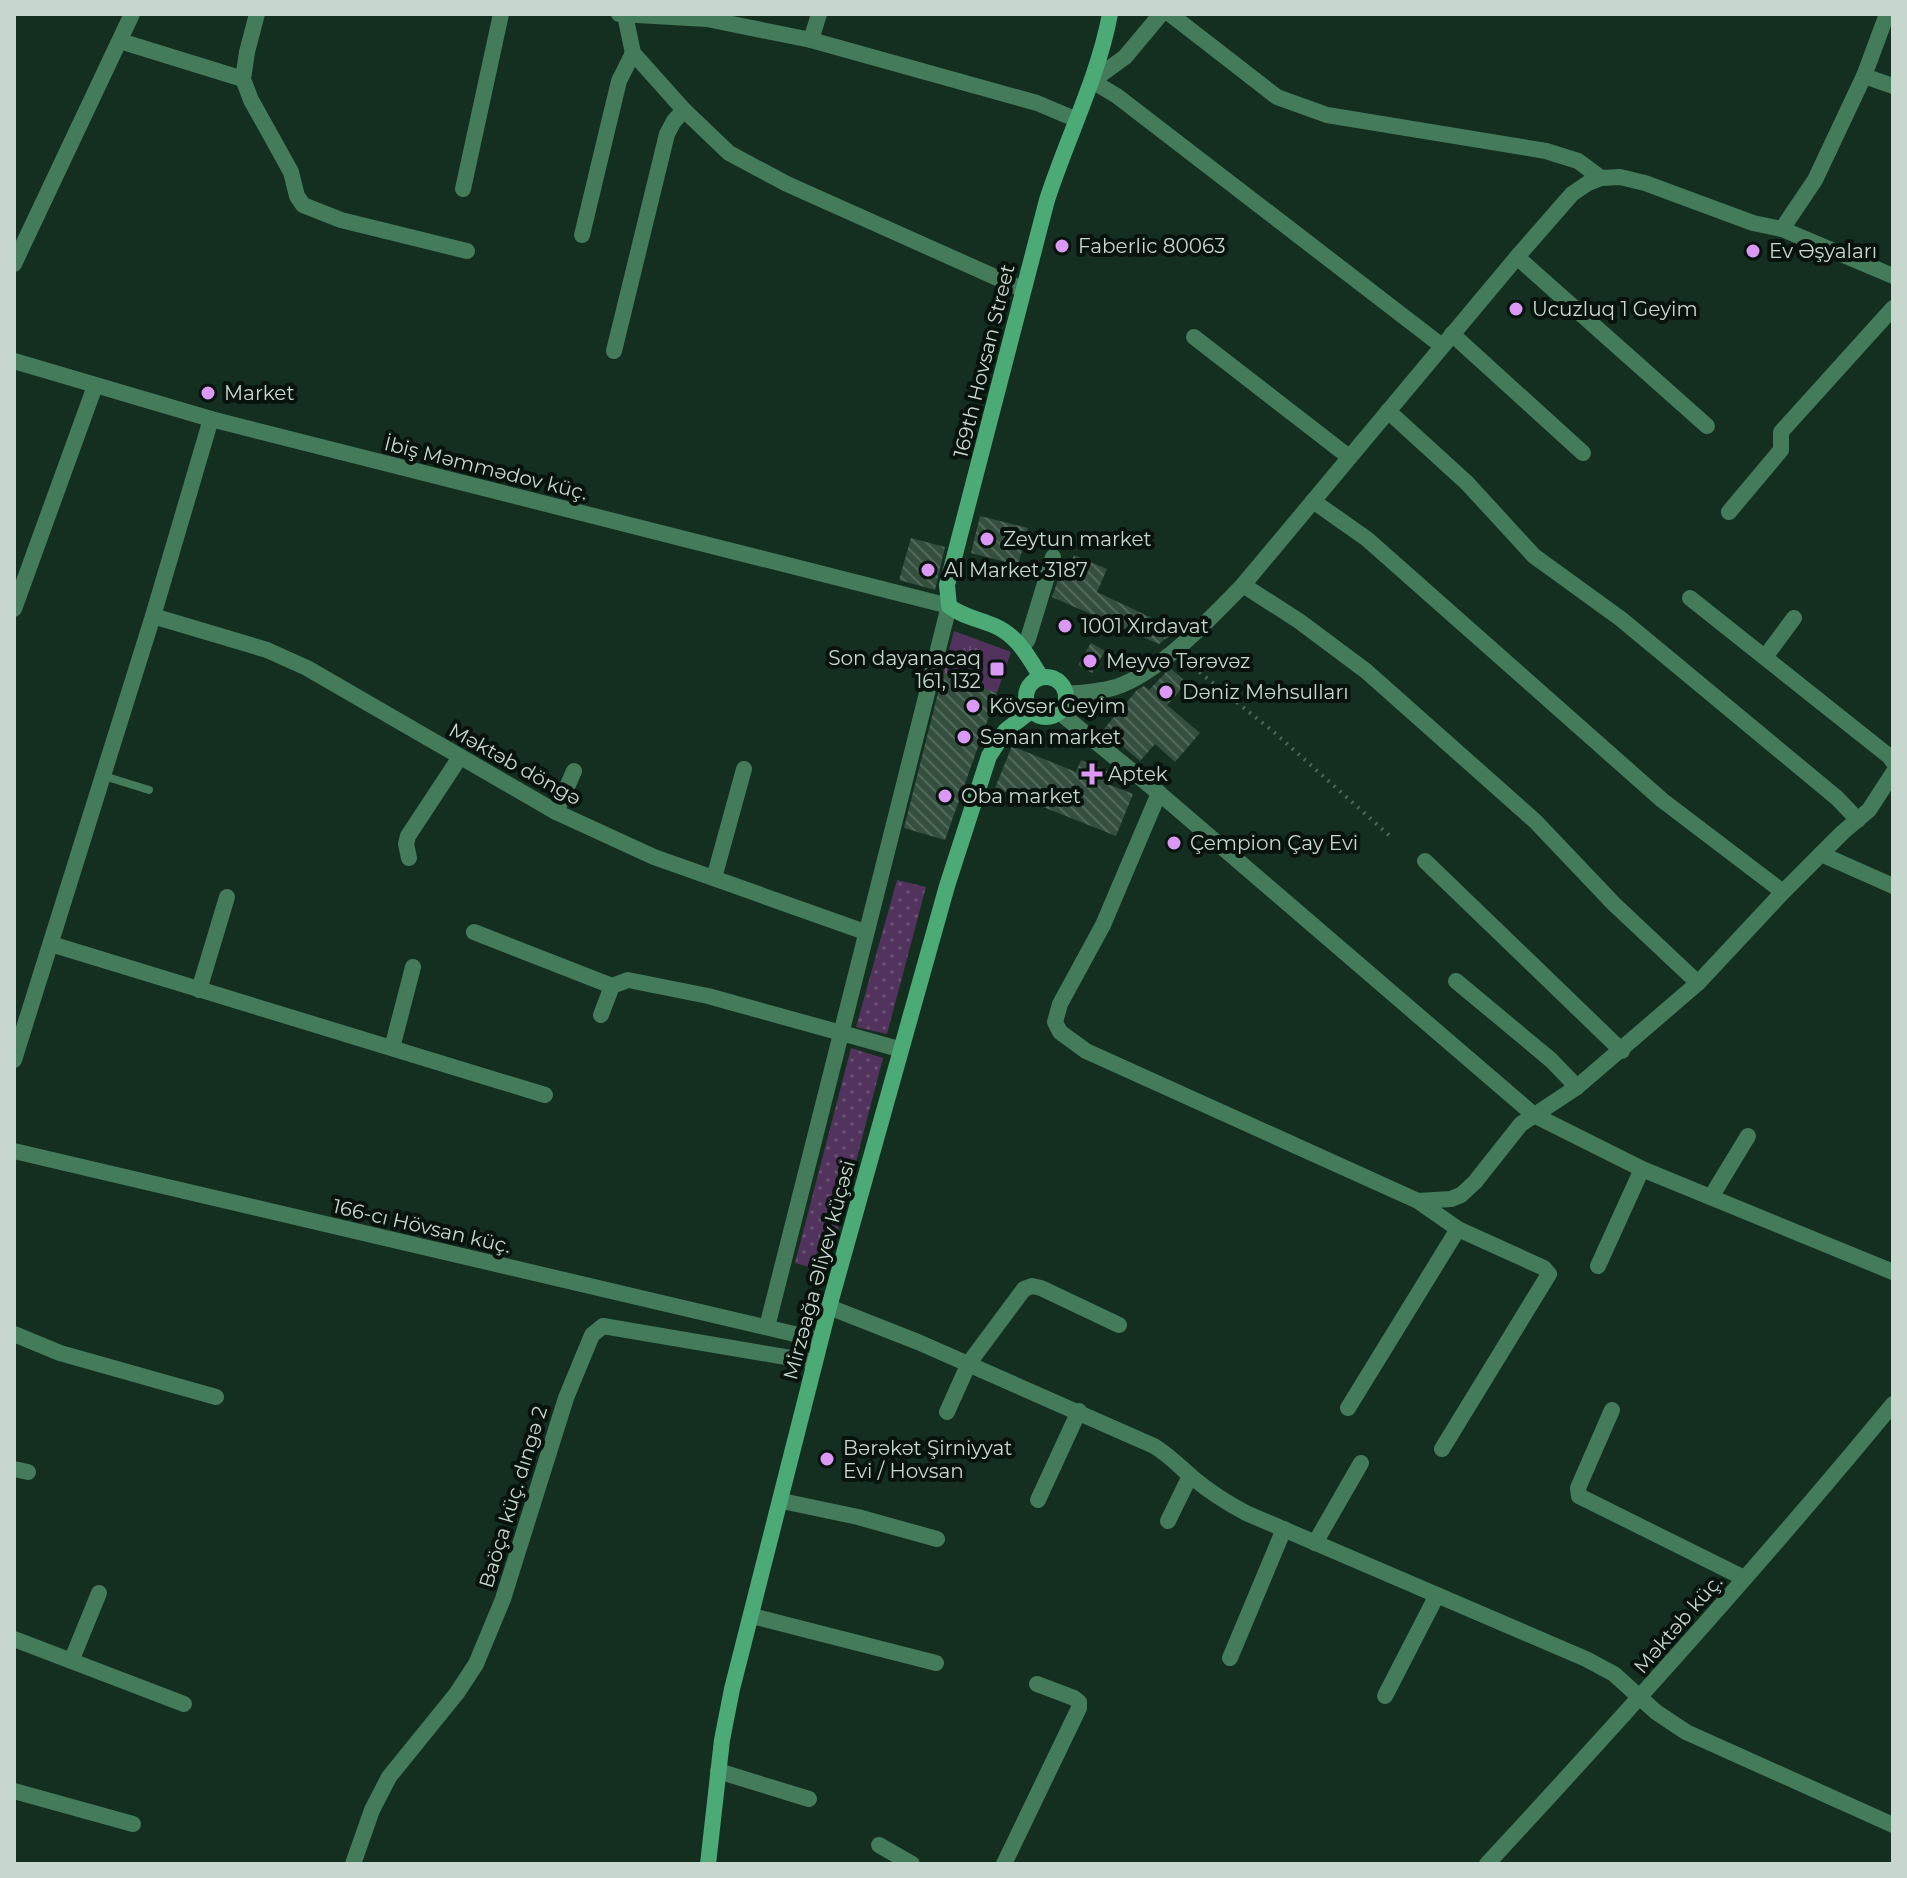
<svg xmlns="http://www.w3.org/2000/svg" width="1907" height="1878" viewBox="0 0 1907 1878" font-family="Montserrat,sans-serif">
<defs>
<pattern id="grass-dots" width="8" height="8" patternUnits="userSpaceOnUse" patternTransform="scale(2)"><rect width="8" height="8" fill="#51335d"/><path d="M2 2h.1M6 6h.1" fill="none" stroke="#695073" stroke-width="1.8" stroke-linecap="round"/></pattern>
<pattern id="park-tufts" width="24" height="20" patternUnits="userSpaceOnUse" patternTransform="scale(2)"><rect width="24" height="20" fill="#51335d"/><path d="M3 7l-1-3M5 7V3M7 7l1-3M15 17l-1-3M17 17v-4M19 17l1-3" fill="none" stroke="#695073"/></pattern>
<pattern id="building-back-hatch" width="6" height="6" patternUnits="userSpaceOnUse" patternTransform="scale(2)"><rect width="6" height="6" fill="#354f3f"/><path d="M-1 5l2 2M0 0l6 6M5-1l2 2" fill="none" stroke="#51685a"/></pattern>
</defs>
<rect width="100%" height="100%" fill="#142e20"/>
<g fill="url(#grass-dots)">
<path d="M897,880L926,887L887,1034L856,1027Z"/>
<path d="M851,1048L883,1058L827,1272L795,1263Z"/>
</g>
<path fill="url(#park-tufts)" d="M954,631L1011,652L997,693L943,673Z"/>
<g fill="url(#building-back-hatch)">
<path d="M980,516L1028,528L1018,565L971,553Z"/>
<path d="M911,538L945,547L935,590L899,580Z"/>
<path d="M1074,555L1107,569L1097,592L1177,630L1159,644L1052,597L1059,577L1064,578Z"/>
<path d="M1091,643L1105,651L1092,673L1078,665Z"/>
<path d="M1170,668L1187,683L1167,705L1200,733L1175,762L1155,744L1140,761L1103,730L1137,690L1144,686L1149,690Z"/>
<path d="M943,673L997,693L945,840L904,828Z"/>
<path d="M1012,746L1076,772L1081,760L1107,771L1103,782L1133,794L1116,836L995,788Z"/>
</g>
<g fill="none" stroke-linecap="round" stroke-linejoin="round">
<path stroke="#4f6559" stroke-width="4" stroke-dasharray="2 6" stroke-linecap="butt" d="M1187,662L1275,733L1391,837"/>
<path stroke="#437b5b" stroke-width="8" d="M104,776L149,790"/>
<g stroke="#437b5b" stroke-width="16">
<path d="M257,14L247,52L243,79L251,100L291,172L297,196L303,205L341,220L467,251"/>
<path d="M619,14L707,19L811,40L1037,103L1075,119"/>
<path d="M1161,14L1125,57L1092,81L1117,96L1442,346"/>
<path d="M1170,14L1277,97L1327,115L1546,151L1578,161L1601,178"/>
<path d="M625,15L633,53L684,110L729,153L787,184L1022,289"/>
<path d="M811,40L819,14"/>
<path d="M120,41L243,79"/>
<path d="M1864,76L1893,86"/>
<path d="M463,189L501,14"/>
<path d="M1782,229L1893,276"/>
<path d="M582,235L619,81L633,53"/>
<path d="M1517,257L1707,426"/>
<path d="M14,264L132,14"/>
<path d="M1452,334L1583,453"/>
<path d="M1194,337L1349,457"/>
<path d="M614,351L667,134L674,121L684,110"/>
<path d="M14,361L211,419L949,606L767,1327"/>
<path d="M1388,411L1467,483L1534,556L1621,619L1837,798L1858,820"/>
<path d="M1313,501L1367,539L1662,800L1783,892"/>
<path d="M1729,512L1781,450V432L1893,308"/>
<path d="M1243,585L1299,621L1366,671L1535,821L1614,904L1698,983"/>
<path d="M1690,598L1890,757L1893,762"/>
<path d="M14,609L95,386"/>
<path d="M153,616L267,650L307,668L556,812L654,857L865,932"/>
<path d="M1022,648L1028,639L1053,557"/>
<path d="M1765,657L1794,618"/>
<path d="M1066,694C1082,693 1099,692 1116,687C1159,673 1212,617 1243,585L1517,257L1572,194L1588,183L1601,178L1620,177L1645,183L1753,223L1782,229L1815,180L1864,76L1887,14"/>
<path d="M1059,712L1159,793L1534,1115L1642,1169L1893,1272"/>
<path d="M1159,793L1103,925L1060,1004L1055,1022L1060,1032L1086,1051L1418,1201L1451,1199L1461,1195L1475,1182L1521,1124L1577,1087L1698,983L1783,892L1843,832L1869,810L1893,773"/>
<path d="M556,812L574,771"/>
<path d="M1821,854L1893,886"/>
<path d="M409,858L406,844L408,836L460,757"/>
<path d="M1425,861L1622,1051"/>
<path d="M714,878L744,769"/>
<path d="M474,932L612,986L628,980L708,996L899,1049"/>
<path d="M51,944L545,1095"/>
<path d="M1456,981L1551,1060L1577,1087"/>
<path d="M199,990L227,897"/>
<path d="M601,1015L612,986"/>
<path d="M392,1048L413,967"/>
<path d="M14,1060L153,616L211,419"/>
<path d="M14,1151L820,1340"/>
<path d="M1711,1197L1748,1136"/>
<path d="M1418,1201L1458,1229L1544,1268L1549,1274L1442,1449"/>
<path d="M1598,1266L1642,1169"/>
<path d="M829,1307L918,1342L1154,1446C1169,1455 1180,1467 1193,1478C1210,1492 1227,1503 1246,1513L1586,1659L1614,1674L1656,1712L1686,1732L1893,1825"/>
<path d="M14,1334L60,1353L216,1397"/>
<path d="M1348,1408L1458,1229"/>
<path d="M1612,1410L1578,1488L1579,1496L1744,1578"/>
<path d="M947,1412L969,1363L1024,1289L1032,1286L1041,1288L1119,1325"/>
<path d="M14,1469L28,1472"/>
<path d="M1038,1500L1079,1411"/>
<path d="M782,1501L858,1517L937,1539"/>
<path d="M1168,1521L1190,1476"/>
<path d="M1315,1543L1361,1463"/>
<path d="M752,1616L936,1663"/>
<path d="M14,1639L184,1704"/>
<path d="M1230,1658L1284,1529"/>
<path d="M72,1659L99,1593"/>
<path d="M1385,1696L1437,1595"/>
<path d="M718,1771L809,1799"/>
<path d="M14,1791L133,1824"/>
<path d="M879,1845L912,1864"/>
<path d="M353,1864L372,1810L389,1777L457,1693L476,1664L503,1599L566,1398L592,1335L603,1326L815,1362"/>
<path d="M1004,1864L1079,1708V1702L1074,1698L1037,1684"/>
<path d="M1487,1864C1626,1714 1763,1562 1893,1404"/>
</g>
<g stroke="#4caa77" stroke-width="16">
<path d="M1041,677C1029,658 1018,636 995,626C979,619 963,617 949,606L947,585L1047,200C1067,138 1098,78 1110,14"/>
<circle cx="1046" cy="697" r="20"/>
<path d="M708,1864L722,1740L732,1689L829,1307L947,886L989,756L1006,730L1031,711"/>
</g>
</g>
<g fill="#db99f5" stroke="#09130d" stroke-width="3">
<circle cx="1062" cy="246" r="8"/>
<circle cx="1753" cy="251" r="8"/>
<circle cx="1516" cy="309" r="8"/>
<circle cx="208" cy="393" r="8"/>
<circle cx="987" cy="539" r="8"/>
<circle cx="928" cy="570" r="8"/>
<circle cx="1065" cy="626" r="8"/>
<circle cx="1090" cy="661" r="8"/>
<rect x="989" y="661" width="16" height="16" rx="4"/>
<circle cx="1166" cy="692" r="8"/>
<circle cx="973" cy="706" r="8"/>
<circle cx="964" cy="737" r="8"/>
<path d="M1088 762h8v8h8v8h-8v8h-8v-8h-8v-8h8z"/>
<circle cx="945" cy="796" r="8"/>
<circle cx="1174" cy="843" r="8"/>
<circle cx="827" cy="1459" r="8"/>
</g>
<g text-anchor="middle" stroke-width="8" stroke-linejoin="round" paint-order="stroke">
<g font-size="20" fill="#c8d7ce" stroke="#09130d" text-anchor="start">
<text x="1078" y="253">Faberlic 80063</text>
<text x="1769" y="258">Ev Əşyaları</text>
<text x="1532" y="316">Ucuzluq 1 Geyim</text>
<text x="224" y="400">Market</text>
<text x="1003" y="546">Zeytun market</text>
<text x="944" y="577">Al Market 3187</text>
<text x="1081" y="633">1001 Xırdavat</text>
<text x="981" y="665" text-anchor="end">Son dayanacaq<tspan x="981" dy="23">161, 132</tspan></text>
<text x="1106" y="668">Meyvə Tərəvəz</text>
<text x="1182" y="699">Dəniz Məhsulları</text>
<text x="989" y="713">Kövsər Geyim</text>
<text x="980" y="744">Sənan market</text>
<text x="1108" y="781">Aptek</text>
<text x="961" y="803">Oba market</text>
<text x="1190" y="850">Çempion Çay Evi</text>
<text x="843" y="1455">Bərəkət Şirniyyat<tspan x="843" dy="23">Evi / Hovsan</tspan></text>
</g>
<g font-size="20" fill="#c8d7ce" stroke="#09130d">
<text transform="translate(984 361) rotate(-76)" y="7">169th Hovsan Street</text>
<text transform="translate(486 468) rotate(14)" y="7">İbiş Məmmədov küç.</text>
<text transform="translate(515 764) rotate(29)" y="7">Məktəb döngə</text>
<text transform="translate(422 1226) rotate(13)" y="7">166-cı Hövsan küç.</text>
<text transform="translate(819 1270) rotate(-75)" y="7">Mirzəağa Əliyev küçəsi</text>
<text transform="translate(513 1497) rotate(-73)" y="7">Baöça küç. dıngə 2</text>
<text transform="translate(1678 1624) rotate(-49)" y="7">Məktəb küç.</text>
</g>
</g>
<rect width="1907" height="1878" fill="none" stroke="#c8d7ce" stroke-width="32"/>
</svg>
